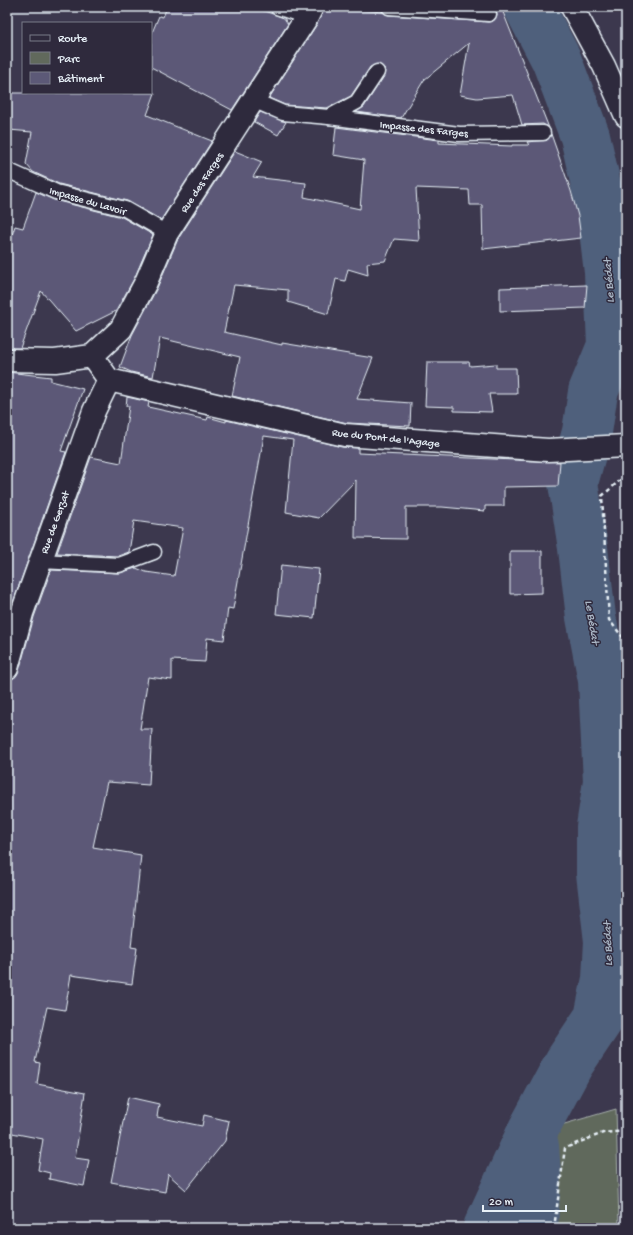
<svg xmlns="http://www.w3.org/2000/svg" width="633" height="1235" viewBox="0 0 633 1235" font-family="'Gochi Hand',sans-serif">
<rect width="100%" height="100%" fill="#3c384e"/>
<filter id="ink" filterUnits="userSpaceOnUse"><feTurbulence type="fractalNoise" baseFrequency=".025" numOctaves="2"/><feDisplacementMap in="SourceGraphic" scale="8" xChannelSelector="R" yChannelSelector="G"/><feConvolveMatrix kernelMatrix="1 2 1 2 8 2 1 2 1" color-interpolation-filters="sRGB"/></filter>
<g filter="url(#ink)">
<path fill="#61695c" stroke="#a4adaa" d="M616,1109L619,1228H492L511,1200L537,1132Z"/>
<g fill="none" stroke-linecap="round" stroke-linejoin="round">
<g stroke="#50617b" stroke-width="50">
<path d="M488,1228L533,1130L569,1063L599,1018L607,979L609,941L601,873V827L608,782L603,680L591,617L583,548L573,483L587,432L593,392L612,346L609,272L602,212L585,136L556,59L529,7"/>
<path d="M533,1228L536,1176L534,1146"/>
</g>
</g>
<g fill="#5c5977" stroke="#e8f1f8">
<path d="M167,7H253L284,18L288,24L232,110L151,67V35L159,16L163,17Z"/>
<path d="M324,7L383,12L388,15L488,22L493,21L497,15L494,7H501L549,128L543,124L522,125L513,95L477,98L460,95L469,43L424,80L401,118L356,112L364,107L384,76L385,69L378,64L370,67L351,96L327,108L285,105L269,98L317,24Z"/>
<path d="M7,93H155L147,115L212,141L161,220L127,201L59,184L33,172L26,164L32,132L9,130Z"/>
<path d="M260,112L286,122L278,135L254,122Z"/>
<path d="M336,127L439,140V143L512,146V145H529L527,142L547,140L551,134L571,191L578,216L581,238L483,249L482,205H470L469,190L416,188L419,241L394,239L385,261L367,263L368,275L348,269L345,281L336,279L328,314L288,302V290L234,285L224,332L282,345V343L373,358L357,399L411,403L410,426L347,423L232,396L240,357L160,338L153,377L131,372L120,367L132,335L157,288L178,239L235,151L262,162L253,177L306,183L304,197L360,209L364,160L333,155Z"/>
<path d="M36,192L54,200L122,217L153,235L135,277L116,311L76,331L41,291L20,348H7V250L15,226L23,228Z"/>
<path d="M587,285L585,308L500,311V288Z"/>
<path d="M427,362H469L470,366L496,364V368H516L517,394H489L492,412L454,411V407L425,406Z"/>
<path d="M7,372L51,377V381L83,389L61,451L66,452L7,620Z"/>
<path d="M127,397L149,402L148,407L207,420L208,417L226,422V420L342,447L358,448V453L560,462L558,486L504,487V506H485V511L442,507H406V539L355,538L356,480L319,518L286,512L293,440L264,436L233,609L228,608L224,640L207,638L205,662L172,660V680L148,677L140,729H152L149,785L107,782L93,847L141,855L131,947L137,948L132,984L71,975L65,1010L47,1007L35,1062L40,1063L37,1084L85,1093L75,1158L89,1160L84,1186L49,1179L50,1173L38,1170L43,1139L7,1132V680L15,677L19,671L34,617L51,570L119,573L136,568L146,572L174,576L183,528L134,521L129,552L118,556L57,553L91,457L121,463L129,406H126Z"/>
<path d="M510,551H542V593L510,594Z"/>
<path d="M281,565L319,569L314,618L276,614Z"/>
<path d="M128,1097L159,1104L157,1117L202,1126L204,1115L229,1121L225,1141L186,1190L168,1174L165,1192L111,1182Z"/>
</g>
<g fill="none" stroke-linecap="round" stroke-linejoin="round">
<g stroke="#e8f1f8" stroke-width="17">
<g id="lane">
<path d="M277,7L307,17"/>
<path d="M389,7L489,14"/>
<path d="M253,100L283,113L329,117L357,102L377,72"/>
<path d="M329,117L459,134L543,133"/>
<path d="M7,170L56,192L125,209L167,233"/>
<path d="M40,561L119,565L154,552"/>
</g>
</g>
<g stroke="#e8f1f8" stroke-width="25">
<g id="street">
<path d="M92,356L109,380L345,435L548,450L626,446"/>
<path d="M7,668L22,613L94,411L109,380"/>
</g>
</g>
<g stroke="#e8f1f8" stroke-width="25">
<g id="secondary">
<path d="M572,7L604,66L626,116"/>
<path d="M7,360L55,361L92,356L121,329L146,282L167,233L307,17L312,7"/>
</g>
</g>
<g stroke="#e8f1f8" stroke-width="2.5" stroke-dasharray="4 3" stroke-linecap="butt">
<path d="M626,475L602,496L609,620L626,641"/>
<path d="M554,1228L565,1148L603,1133L626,1131"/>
</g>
<use href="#lane" stroke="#2f2a3d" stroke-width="14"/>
<use href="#street" stroke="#2f2a3d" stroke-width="22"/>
<use href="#secondary" stroke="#2f2a3d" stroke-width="22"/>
</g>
</g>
<g text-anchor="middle" stroke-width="3" stroke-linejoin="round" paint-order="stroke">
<g font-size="11" fill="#e8f1f8" stroke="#2f2a3d">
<text transform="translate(424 128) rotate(6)" y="4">Impasse des Farges</text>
<text transform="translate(201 182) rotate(-57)" y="4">Rue des Farges</text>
<text transform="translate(88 200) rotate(16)" y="4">Impasse du Lavoir</text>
<text transform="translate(386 437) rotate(6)" y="4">Rue du Pont de l'Agage</text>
<text transform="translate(54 522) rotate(-70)" y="4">Rue de Gerzat</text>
</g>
<g font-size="12" font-style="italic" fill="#abb7c6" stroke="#2f2a3d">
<text transform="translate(608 281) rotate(-94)" y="4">Le Bédat</text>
<text transform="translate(593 622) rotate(81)" y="4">Le Bédat</text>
<text transform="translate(607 944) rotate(-92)" y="4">Le Bédat</text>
</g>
</g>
<rect width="633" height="1235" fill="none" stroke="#2f2a3d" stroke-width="24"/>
<rect x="12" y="12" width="609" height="1211" fill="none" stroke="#e8f1f8" stroke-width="1.5" filter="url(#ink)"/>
<rect x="22" y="22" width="130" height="72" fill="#2f2a3d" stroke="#797a88"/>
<rect x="30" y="35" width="20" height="6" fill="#2f2a3d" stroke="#797a88"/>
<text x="58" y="42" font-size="12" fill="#e8f1f8">Route</text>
<rect x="30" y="52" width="20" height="12" fill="#61695c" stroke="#797a88"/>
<text x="58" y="62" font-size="12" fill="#e8f1f8">Parc</text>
<rect x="30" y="72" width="20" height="12" fill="#5c5977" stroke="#797a88"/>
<text x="58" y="82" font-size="12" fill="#e8f1f8">Bâtiment</text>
<path d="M483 1205v6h83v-6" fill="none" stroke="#e8f1f8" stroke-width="2"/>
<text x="489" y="1205" font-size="12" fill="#e8f1f8" stroke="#2f2a3d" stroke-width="3" paint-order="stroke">20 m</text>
</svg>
